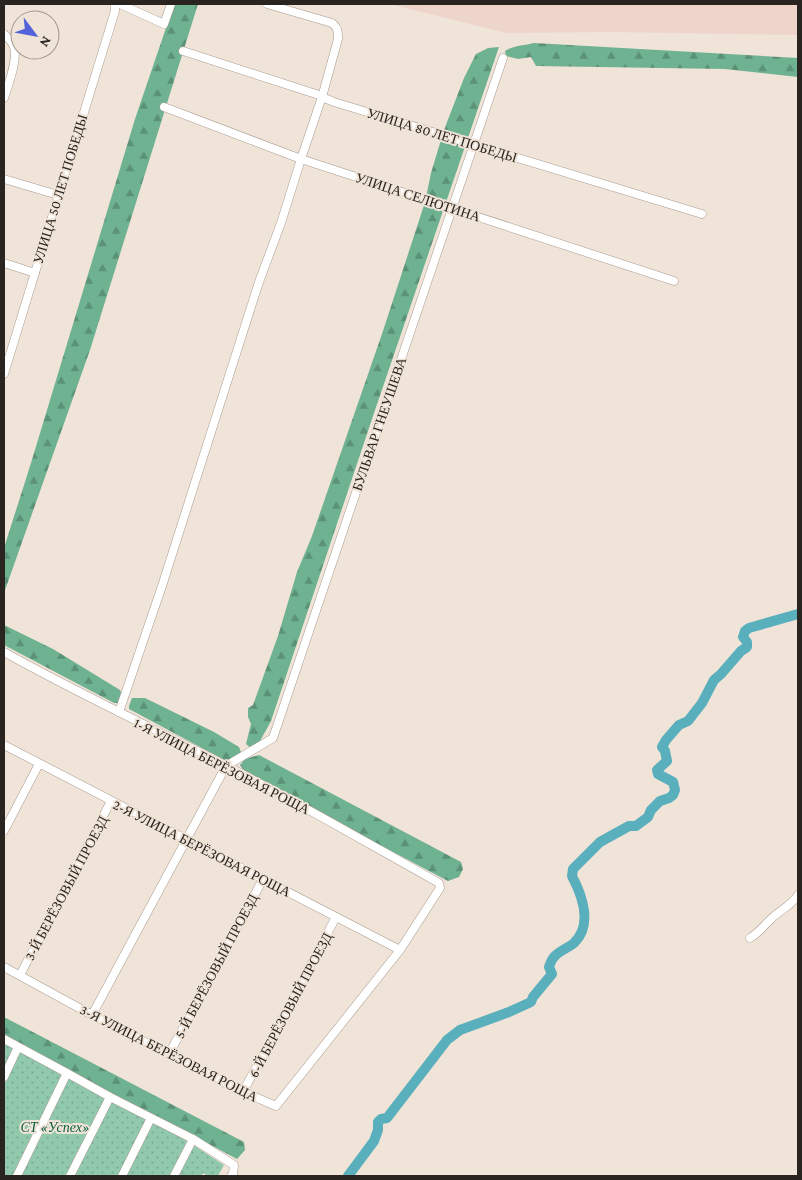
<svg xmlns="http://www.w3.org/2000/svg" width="802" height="1180" viewBox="0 0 802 1180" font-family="'Crimson Pro',serif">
<defs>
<pattern id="forest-firs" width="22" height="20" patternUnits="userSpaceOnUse" patternTransform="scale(1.25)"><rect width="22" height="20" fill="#6fb292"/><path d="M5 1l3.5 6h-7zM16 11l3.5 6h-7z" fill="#5b9177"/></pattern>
<pattern id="park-dots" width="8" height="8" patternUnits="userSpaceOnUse" patternTransform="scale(1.25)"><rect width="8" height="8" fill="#91c9ad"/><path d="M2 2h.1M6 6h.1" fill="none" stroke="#7dac94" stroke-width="1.8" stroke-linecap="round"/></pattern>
</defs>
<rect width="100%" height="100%" fill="#f0e3d7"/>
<path fill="#eed5cc" d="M389,4H798V35L614,32L507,33Z"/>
<g fill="url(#forest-firs)">
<path d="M171,4H198L90,350L4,593V548L31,463L135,119L168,22Z"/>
<path d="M534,43L798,58V77L725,69L536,66L531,57L518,59L506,56L505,51C514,45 524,46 534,43Z"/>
<path d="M499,47L373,416L271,721L260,741L252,749L246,744L251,724L248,717V708L253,705L278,636L297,572L312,536L383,331L425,202L431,173L444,130L464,78L476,54L488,48Z"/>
<path d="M4,625L53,649L120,690L122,695L118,703H114L4,645Z"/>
<path d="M132,698H145L214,732L239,747L241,752L238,758L230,763L129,709V706Z"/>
<path d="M259,755L461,862L463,869L459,877L448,881L247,775L240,765L245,759Z"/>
<path d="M4,1017L244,1142L245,1150L237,1159L4,1036Z"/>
</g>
<path fill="url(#park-dots)" d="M4,1042L187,1141L224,1165L218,1176H208L203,1173L201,1176H4Z"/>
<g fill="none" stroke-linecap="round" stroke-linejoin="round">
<path stroke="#5aafbd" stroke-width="10" d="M348,1176L374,1141L378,1130V1122L381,1119L387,1118L447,1040L460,1030L509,1012L531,1002L533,997L552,974L549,967C550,964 552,959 554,957C559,951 568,948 574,943C593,925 582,895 572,876L573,869L600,842L629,826H636L648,817L651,810L660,801L669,798L673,795L675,790L673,782L658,774L657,770L667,761L665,751L662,747L666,740L679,725L688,721L702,703L714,680L721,674L741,651L747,647V642L743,637L745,631L749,628L798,614"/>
<g stroke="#a99c92" stroke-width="9">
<g id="minor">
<path d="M120,4L164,24L171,4"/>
<path d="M4,34C8,38 12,41 14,47C18,60 8,85 4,98"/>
<path d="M183,51L319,95L322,97L334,102L702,214"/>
<path d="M164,107L301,159L674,281"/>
<path d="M4,179L58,195"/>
<path d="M4,263L35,273"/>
<path d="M4,374L115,11V4"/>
<path d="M4,652C77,693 153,728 227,766C299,803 369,844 439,883L440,888L400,950L276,1106L243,1092L92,1015L4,967"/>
<path d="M119,712L162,586L259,282L281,223L301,159L322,97L338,39C338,31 338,28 332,23L267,4"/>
<path d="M4,745L400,950"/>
<path d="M4,831L39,764"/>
<path d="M750,938C760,932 763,926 771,919C780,910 791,906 798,895"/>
<path d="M20,975L111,801"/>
<path d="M92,1015L226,766L273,738L503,58"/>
<path d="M4,1039L67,1073L110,1097L193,1139L234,1165L233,1174L231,1176"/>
<path d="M169,1054L263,879"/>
<path d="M4,1077L18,1047"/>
<path d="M243,1092L336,917"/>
<path d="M17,1176L67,1073"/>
<path d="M70,1176L110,1097"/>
<path d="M122,1176L151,1118"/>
<path d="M174,1176L193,1139"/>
</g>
</g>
<use href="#minor" stroke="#fff" stroke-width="8"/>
</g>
<g text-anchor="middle" stroke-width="4" stroke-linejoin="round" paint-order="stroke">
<g font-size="14" fill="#29241f" stroke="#f0e3d7">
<text transform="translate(442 135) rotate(17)" y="5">УЛИЦА 80 ЛЕТ ПОБЕДЫ</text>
<text transform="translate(60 189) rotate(-73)" y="5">УЛИЦА 50 ЛЕТ ПОБЕДЫ</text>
<text transform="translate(418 197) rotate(18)" y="5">УЛИЦА СЕЛЮТИНА</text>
<text transform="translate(379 424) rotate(-71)" y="5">БУЛЬВАР ГНЕУШЕВА</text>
<text transform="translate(222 766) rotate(27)" y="5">1-Я УЛИЦА БЕРЁЗОВАЯ РОЩА</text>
<text transform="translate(202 848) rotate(27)" y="5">2-Я УЛИЦА БЕРЁЗОВАЯ РОЩА</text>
<text transform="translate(66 888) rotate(-62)" y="5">3-Й БЕРЁЗОВЫЙ ПРОЕЗД</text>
<text transform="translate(216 966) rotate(-62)" y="5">5-Й БЕРЁЗОВЫЙ ПРОЕЗД</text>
<text transform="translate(290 1005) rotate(-62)" y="5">6-Й БЕРЁЗОВЫЙ ПРОЕЗД</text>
<text transform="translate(169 1053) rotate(27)" y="5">3-Я УЛИЦА БЕРЁЗОВАЯ РОЩА</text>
</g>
<g font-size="14" font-style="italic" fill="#0a6142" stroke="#f0e3d7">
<text x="55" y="1132">СТ «Успех»</text>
</g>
</g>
<rect width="802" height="1180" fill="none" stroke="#29241f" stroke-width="10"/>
<g transform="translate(35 35) rotate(122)"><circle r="24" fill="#f0e3d7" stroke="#a0978d"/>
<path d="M0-4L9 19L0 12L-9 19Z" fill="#5364da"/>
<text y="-8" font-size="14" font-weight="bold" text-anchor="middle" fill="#29241f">N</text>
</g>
</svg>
